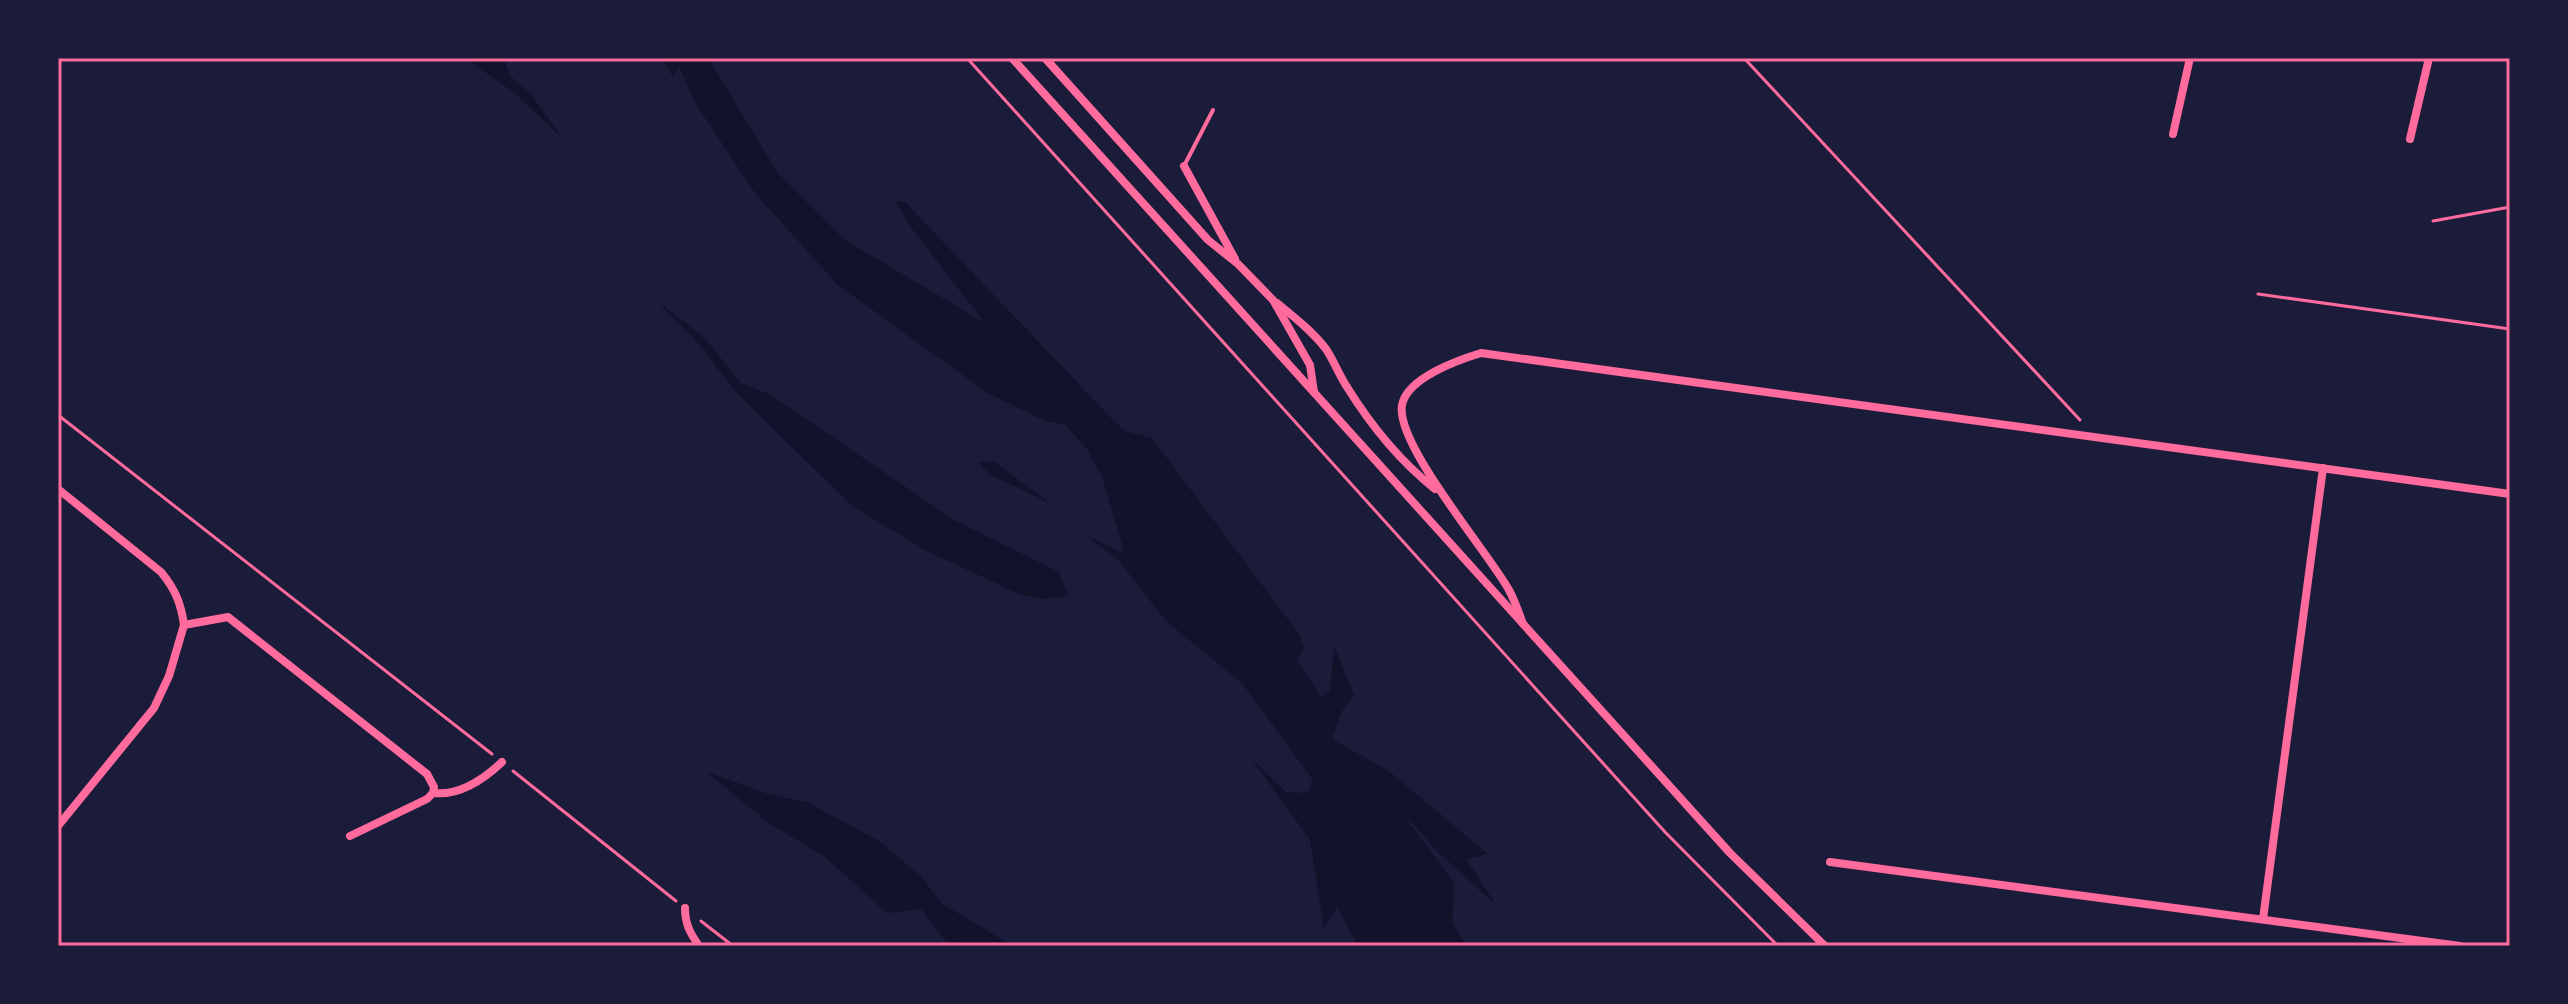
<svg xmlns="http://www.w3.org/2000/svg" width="2568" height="1004" viewBox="0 0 2568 1004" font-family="'Space Grotesk',sans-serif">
<rect width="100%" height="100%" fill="#1b1b3a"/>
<g fill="#12122b">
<path d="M470,58H488L491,61V58H504L510,76L530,93L564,140L516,94L474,64Z"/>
<path d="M662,58H708L778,173L845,240L985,323L913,230L895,201L905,202L1113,420L1125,431L1152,438L1299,634L1304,648L1297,660L1321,697L1330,690L1334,646L1354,695L1342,711L1332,739L1390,772L1488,854L1466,859L1496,905L1437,851L1398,807L1454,883L1452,924L1468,946H1358L1337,907L1324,928L1310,840L1251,758L1286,792L1307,793L1313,780L1242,683L1167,622L1119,561L1086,535L1125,554L1102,477L1087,449L1076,437L1064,424L1045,421L986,392L838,285L755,193L696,104L679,66L673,77Z"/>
<path d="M657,302L702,335L741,383L771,395L954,520L1059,572L1068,596L1042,599L1021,595L927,551L852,506L737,393L692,336Z"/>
<path d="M993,461L1050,503L989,474L978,462Z"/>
<path d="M707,772L771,795L807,802L879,841L922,877L941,903L1013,946H964L945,940L921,909L887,913L824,856L770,824Z"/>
</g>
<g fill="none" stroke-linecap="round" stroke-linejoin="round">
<g stroke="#ff6b9d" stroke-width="3">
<path d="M967,58L1665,832L1778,946"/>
<path d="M1744,58L2080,420"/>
<path d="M2433,221L2510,207"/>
<path d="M2258,294L2510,329"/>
<path d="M58,415L492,754"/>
<path d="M513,771L676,901"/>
<path d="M701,921L733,946"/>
</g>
<path stroke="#ff6b9d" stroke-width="4" d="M1184,166L1213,110"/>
<g stroke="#ff6b9d" stroke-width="8">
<path d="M1012,58L1730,853L1825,946"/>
<path d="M1045,58L1208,240L1238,264L1273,300L1310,365L1314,392"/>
<path d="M2173,134L2190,58"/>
<path d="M2410,139L2429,58"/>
<path d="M1184,166L1235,259"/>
<path d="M1277,303C1294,317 1312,331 1326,349C1334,361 1339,375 1347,387C1370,424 1401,462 1435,489"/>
<path d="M58,489L161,572C175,589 181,603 184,625"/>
<path d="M1523,624C1519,613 1515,601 1509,590C1488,552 1395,444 1402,405C1407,378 1458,360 1481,353L2510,494"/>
<path d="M58,826L154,708L169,676L184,625L228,617L427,774L434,787L433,793C459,796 484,779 502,762"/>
<path d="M350,836L427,799L433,793"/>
<path d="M1830,862L2460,946"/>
<path d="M685,908C685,924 690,933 699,946"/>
<path d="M2263,919L2323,468"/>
</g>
</g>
<rect width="2568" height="1004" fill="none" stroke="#1b1b3a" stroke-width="120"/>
<rect x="60" y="60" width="2448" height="884" fill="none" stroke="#ff6b9d" stroke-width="3"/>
</svg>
